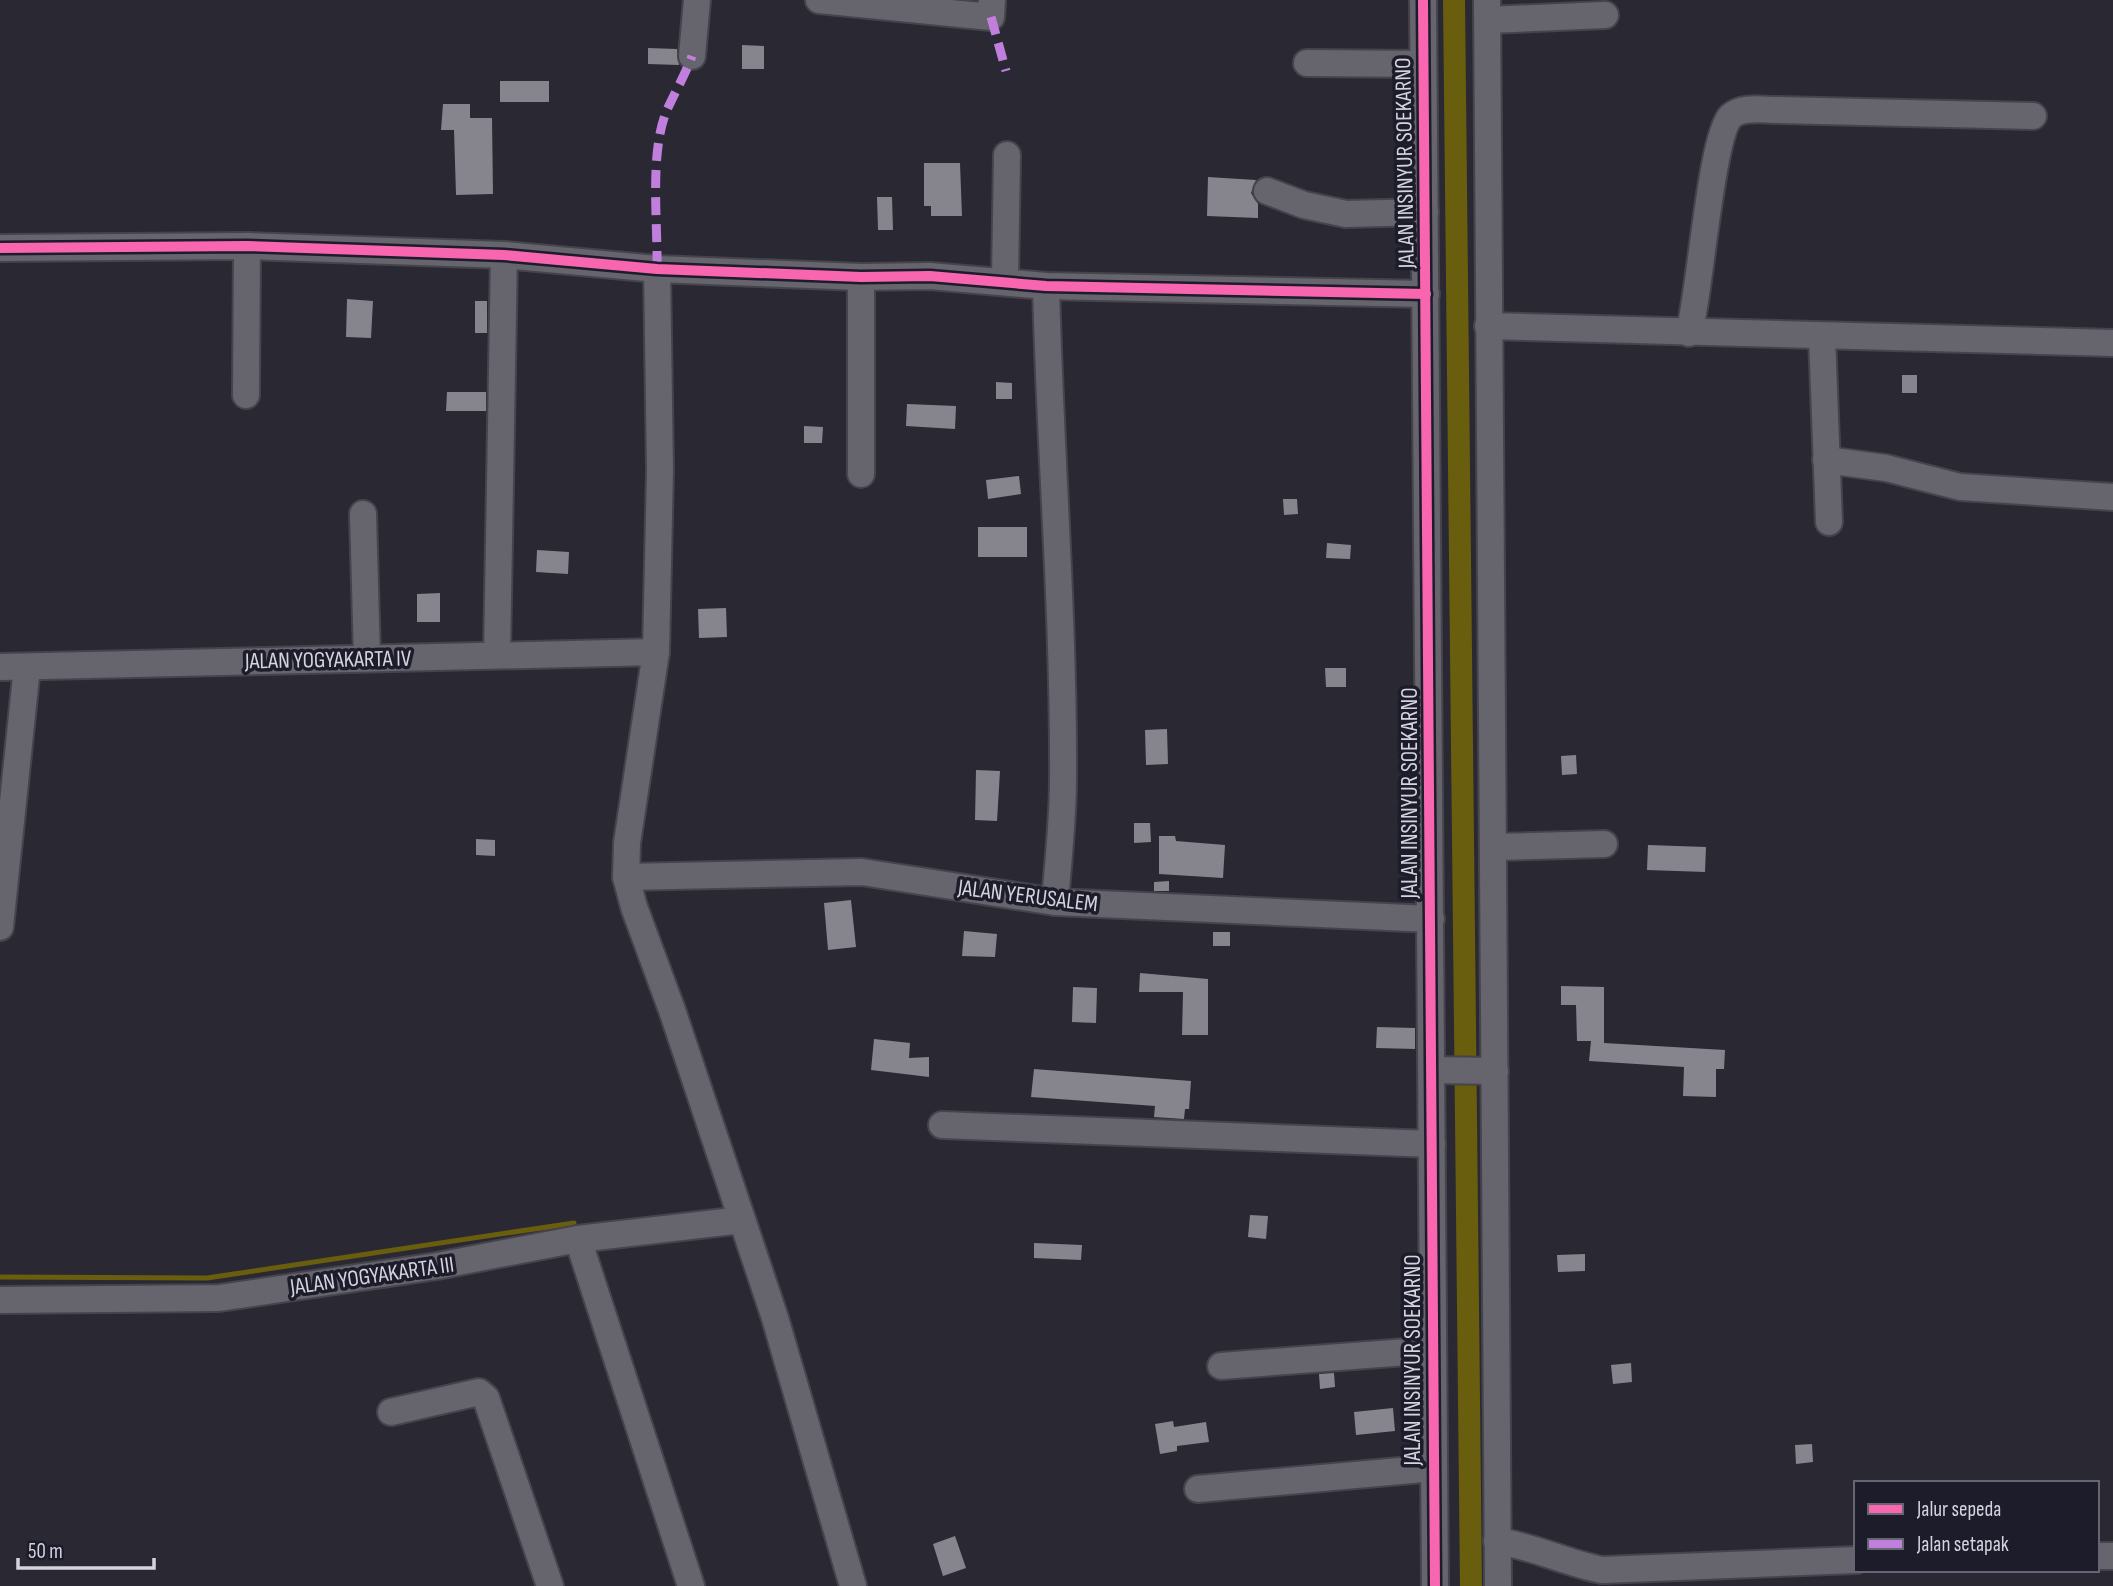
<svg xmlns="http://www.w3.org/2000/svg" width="2113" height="1586" viewBox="0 0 2113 1586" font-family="'Sofia Sans Condensed',sans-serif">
<rect width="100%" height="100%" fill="#2a2832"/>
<path fill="#695d0e" d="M1443,0H1465L1482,1586H1460Z"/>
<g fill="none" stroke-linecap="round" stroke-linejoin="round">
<path stroke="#695d0e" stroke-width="5" d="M0,1277L207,1278L574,1223"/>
</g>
<g fill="#86858e">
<path d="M742,45L764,46V69H742Z"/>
<path d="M648,48L677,49L679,65L648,64Z"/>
<rect x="500" y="81" width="49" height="21"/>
<path d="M443,104H470V118H492L493,194L456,195L454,130H441Z"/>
<path d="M924,163H960L962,216H931V206H924Z"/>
<path d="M1208,177L1256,180L1251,193L1258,204V218L1207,216Z"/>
<path d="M877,197H892L893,230H878Z"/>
<path d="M347,299L373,301L371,338L346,337Z"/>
<rect x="475" y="301" width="12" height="32"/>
<rect x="1902" y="375" width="15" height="18"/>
<path d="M996,382L1012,383V399H996Z"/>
<path d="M447,392H486V411H446Z"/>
<path d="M907,404L956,406L955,429L906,426Z"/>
<path d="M804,426L823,427L822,443H804Z"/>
<path d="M1019,476L1021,494L988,499L986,480Z"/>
<path d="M1283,499H1297L1298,514L1284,515Z"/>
<rect x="978" y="527" width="49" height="30"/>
<path d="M1327,543L1351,545L1350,559L1326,558Z"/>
<path d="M537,550L569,552L568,574L536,572Z"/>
<path d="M440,593V622H417V594Z"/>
<path d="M726,608L727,637L699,638L698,609Z"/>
<path d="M1325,668H1346V687H1326Z"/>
<path d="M1167,729L1168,764L1146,765L1145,730Z"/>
<path d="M1576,755L1577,774L1562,775L1561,756Z"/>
<path d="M976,770L1000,771L997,821L975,820Z"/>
<path d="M1134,823H1150L1151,842L1134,843Z"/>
<path d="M1159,836H1175L1176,841L1225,845L1223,878L1159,874Z"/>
<path d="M476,839L495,840V856L476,855Z"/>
<path d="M1648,845L1706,847L1705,872L1647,870Z"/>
<path d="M1169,881V891H1154V882Z"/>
<path d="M851,900L856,947L828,950L824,903Z"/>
<path d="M964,931L997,934L995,957L962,956Z"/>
<rect x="1213" y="932" width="17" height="14"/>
<path d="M1140,973L1208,979V1035H1182L1183,992H1139Z"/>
<path d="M1561,986L1604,987V1043L1725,1050L1724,1069H1716V1097L1683,1096L1684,1067L1589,1061L1591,1041H1577L1576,1005H1561Z"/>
<path d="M1073,987L1097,988L1096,1023L1072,1022Z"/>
<path d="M1377,1027L1415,1028V1049L1376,1048Z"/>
<path d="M874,1039L910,1043L909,1058L929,1057V1077L871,1070Z"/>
<path d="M1034,1069L1191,1081L1189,1109H1185L1184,1119L1154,1117L1155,1106L1031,1097Z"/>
<path d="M1250,1215L1268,1216L1266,1239L1248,1237Z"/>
<path d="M1034,1243L1082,1245L1081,1260L1034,1258Z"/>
<path d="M1585,1254V1271L1558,1272L1557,1255Z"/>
<path d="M1631,1363L1632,1382L1613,1384L1611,1365Z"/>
<path d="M1334,1373L1335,1387L1320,1389L1319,1374Z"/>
<path d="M1393,1408L1395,1431L1356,1435L1354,1412Z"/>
<path d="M1173,1421L1174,1427L1206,1422L1209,1442L1177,1446V1451L1160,1454L1155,1424Z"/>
<path d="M1812,1444L1813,1462L1796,1464L1795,1445Z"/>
<path d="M955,1536L966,1568L943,1576L933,1544Z"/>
</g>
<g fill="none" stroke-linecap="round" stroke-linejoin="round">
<g stroke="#45444d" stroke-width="30">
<g id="minor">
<path d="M819,0L991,17L992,0"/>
<path d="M1423,0L1435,1586"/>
<path d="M1487,0L1498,1586"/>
<path d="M1488,20L1605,15"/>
<path d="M692,56L697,0"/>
<path d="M1307,63L1423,64"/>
<path d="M1267,191L1304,205L1346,214L1425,212"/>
<path d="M0,248L247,246L504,255L657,269L861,277L930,276L1046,286L1426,294"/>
<path d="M657,269L660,470L656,652L627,843L626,877L634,907L672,1010L775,1318L853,1586"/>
<path d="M1005,281L1007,155"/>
<path d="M1046,286C1050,451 1064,615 1063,780C1063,821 1058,862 1055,902"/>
<path d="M1488,326L2113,343"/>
<path d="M1689,333C1700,294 1711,135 1731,116C1742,106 1763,110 1778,110L2033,116"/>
<path d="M1822,336L1829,522"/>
<path d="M246,395L247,246"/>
<path d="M1826,460L1886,468L1960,487L2113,497"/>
<path d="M861,474V277"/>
<path d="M363,514L367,657"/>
<path d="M497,655L504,255"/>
<path d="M0,667L656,652"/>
<path d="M1495,847L1604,844"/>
<path d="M626,877L862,872L1055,902L1431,919"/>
<path d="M0,927L27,667"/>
<path d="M1432,1070L1495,1071"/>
<path d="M942,1125L1432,1144"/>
<path d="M578,1239L691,1586"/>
<path d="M0,1300L219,1298L437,1266L578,1239L742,1220"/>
<path d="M1221,1366L1433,1350"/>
<path d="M391,1412L479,1392L486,1398L550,1586"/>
<path d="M1198,1489L1434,1468"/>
<path d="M1497,1541C1533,1546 1566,1563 1602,1570L1856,1560"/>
<path d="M2097,1556H2113"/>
</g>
</g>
<use href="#minor" stroke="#66646c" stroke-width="26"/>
<g stroke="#c07fdc" stroke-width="9" stroke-dasharray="18 9" stroke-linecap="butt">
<path d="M991,17L1006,71"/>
<path d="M657,269C658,223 649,152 667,110C675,92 685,75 692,56"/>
</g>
<g stroke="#1d1c2b" stroke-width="15">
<g id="cycleway">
<path d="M1423,0L1435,1586"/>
<path d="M0,248L247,246L504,255L657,269L861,277L930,276L1046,286L1426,294"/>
</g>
</g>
<use href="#cycleway" stroke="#f766af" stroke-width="10"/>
</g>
<g text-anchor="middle" stroke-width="7" stroke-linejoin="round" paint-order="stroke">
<g font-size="23" fill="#d4d4df" stroke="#1d1c2b">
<text transform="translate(1404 163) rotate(-91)" y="8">JALAN INSINYUR SOEKARNO</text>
<text transform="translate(328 659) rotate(-1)" y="8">JALAN YOGYAKARTA IV</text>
<text transform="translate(1409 793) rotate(-90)" y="8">JALAN INSINYUR SOEKARNO</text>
<text transform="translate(1028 895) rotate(7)" y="8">JALAN YERUSALEM</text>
<text transform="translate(372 1275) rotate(-8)" y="8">JALAN YOGYAKARTA III</text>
<text transform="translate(1412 1360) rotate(-90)" y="8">JALAN INSINYUR SOEKARNO</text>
</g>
</g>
<rect x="1854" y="1481" width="245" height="91" fill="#1d1c2b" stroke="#666673" stroke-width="2"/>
<rect x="1868" y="1504" width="35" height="10" fill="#f766af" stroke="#666673" stroke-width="2"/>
<text x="1917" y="1516" font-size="21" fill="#d4d4df">Jalur sepeda</text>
<rect x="1868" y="1539" width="35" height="10" fill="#c07fdc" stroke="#666673" stroke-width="2"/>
<text x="1917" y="1551" font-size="21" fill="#d4d4df">Jalan setapak</text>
<path d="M18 1558v10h136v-10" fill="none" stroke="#d4d4df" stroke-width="3.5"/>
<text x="28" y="1558" font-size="21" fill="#d4d4df" stroke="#1d1c2b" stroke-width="5" paint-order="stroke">50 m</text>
</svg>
